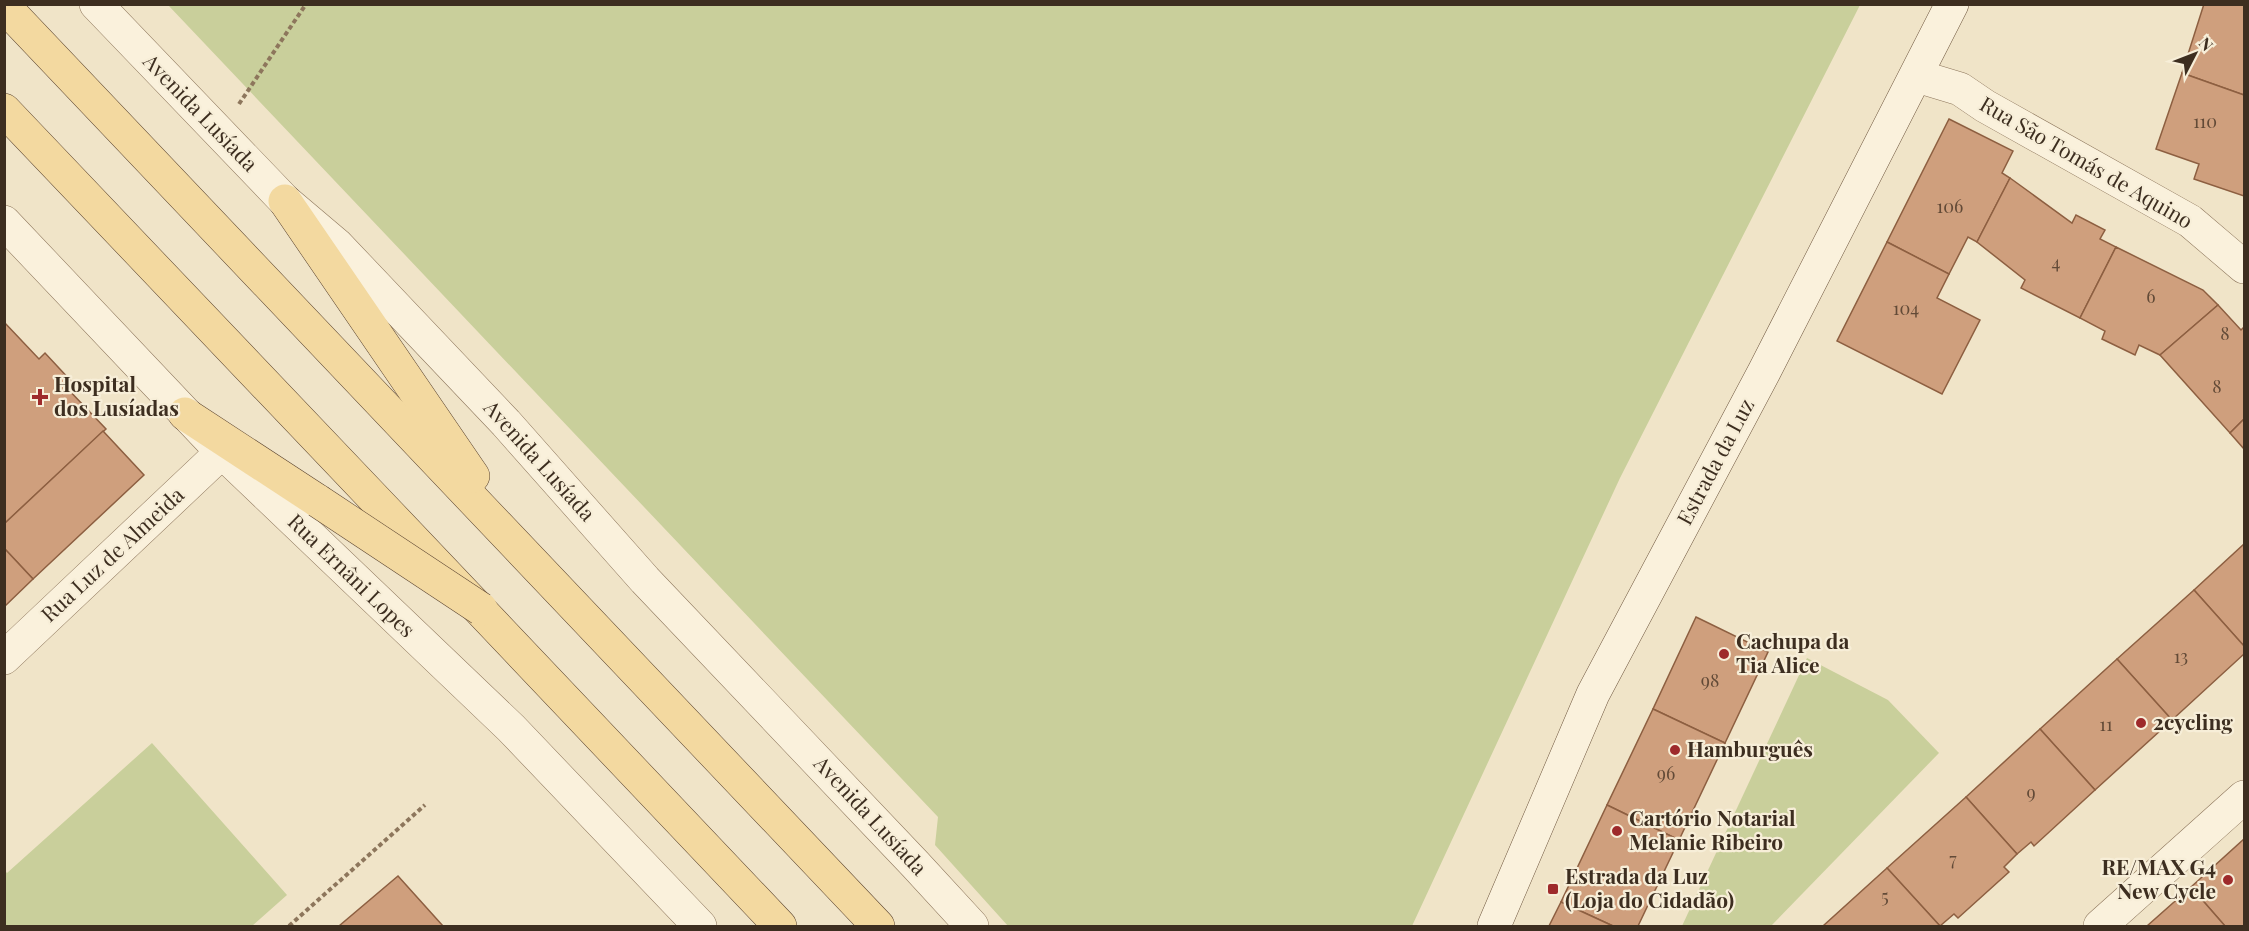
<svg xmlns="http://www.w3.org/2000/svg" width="2249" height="931" viewBox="0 0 2249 931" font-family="'Playfair Display',serif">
<rect width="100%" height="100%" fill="#f0e4c8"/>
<g fill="#c9cf9b">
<path d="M168,5H1860L1620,478L1412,926H1008L935,845L938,817Z"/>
<path d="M1807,658L1888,700L1939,753L1771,926H1682Z"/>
<path d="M152,743L287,895L252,926H5V871L7,873Z"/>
</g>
<g fill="#cf9f7d" stroke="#8d5f41" stroke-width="1.5">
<path d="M2204,4H2244V95L2182,73Z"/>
<path d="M2182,73L2244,95V196L2194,179L2199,164L2156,149Z"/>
<path d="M1949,119L2013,151L2002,173L2010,178L1977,242L1968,237L1949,274L1887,242Z"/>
<path d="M2010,178L2072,223L2076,215L2105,230L2100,239L2116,247L2080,318L2021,288L2025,280L1977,242Z"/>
<path d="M1887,242L1949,274L1937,298L1980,320L1942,394L1837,341Z"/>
<path d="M2116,247L2203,290L2218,305L2160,355L2139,345L2135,355L2102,339L2105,331L2080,318Z"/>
<path d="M2218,305L2241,330L2244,327V419L2230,433L2160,355Z"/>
<path d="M4,322L39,359L45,353L71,381L65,386L106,429L4,524Z"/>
<path d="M2244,419V449L2230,433Z"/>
<path d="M103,431L144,475L33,579L4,548V524Z"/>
<path d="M2244,544V646L2194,590Z"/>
<path d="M4,548L33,579L4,607Z"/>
<path d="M2194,590L2244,646V654L2172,720L2117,659Z"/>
<path d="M1696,617L1768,652L1725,743L1653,709Z"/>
<path d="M2117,659L2172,720L2095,790L2040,729Z"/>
<path d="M1653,709L1725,743L1679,840L1607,805Z"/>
<path d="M2040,729L2095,790L2034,846L2031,842L2017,854L1966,797Z"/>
<path d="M1966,797L2017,854L2004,867L2009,872L1958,918L1954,914L1940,926L1887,868Z"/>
<path d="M1607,805L1679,840L1638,926H1613L1561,902Z"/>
<path d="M2244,839V926H2225L2191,887Z"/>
<path d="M1887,868L1940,926H1823Z"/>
<path d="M398,876L443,926H339Z"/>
<path d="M2191,887L2225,926H2147Z"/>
<path d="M1561,902L1613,926H1549Z"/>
</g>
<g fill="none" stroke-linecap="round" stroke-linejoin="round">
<g stroke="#8d765c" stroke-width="34">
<g id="street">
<path d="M96,4L285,201L337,245L506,423L645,580L915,864L972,926"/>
<path d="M1917,76L1960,89L1985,106L2190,221L2244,267"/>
<path d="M4,222L222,452L511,728L700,926"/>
<path d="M4,658L222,452"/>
<path d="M2100,926L2244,797"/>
</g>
</g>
<g stroke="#6f573f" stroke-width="34">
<path id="secondary" d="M1494,926L1593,694L1764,372L1952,4"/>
</g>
<g stroke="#5b4430" stroke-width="34">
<g id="primary">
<path d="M4,6L878,926"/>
<path d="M4,110C263,382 522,653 780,926"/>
<path d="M285,201L473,476"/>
<path d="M185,414L318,501"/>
</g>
</g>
<g stroke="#8d765c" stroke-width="4" stroke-dasharray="4.5 3" stroke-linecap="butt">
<path d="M239,104L306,4"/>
<path d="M289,926L425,805"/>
</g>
<use href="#street" stroke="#faf1dc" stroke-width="33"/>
<use href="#secondary" stroke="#faf1dc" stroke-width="33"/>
<use href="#primary" stroke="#f3d9a0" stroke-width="33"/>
<g stroke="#5b4430" stroke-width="34" stroke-linecap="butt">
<path id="primary-bridge" d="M318,501L481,609"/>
</g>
<use href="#primary-bridge" stroke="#f3d9a0" stroke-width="33"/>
</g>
<g fill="#9e2a2b" stroke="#f7eed8" stroke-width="2">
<path d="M37 388h6v6h6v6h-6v6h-6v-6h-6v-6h6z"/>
<circle cx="1724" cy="654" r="6"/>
<circle cx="2141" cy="723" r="6"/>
<circle cx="1675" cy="750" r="6"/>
<circle cx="1617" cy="831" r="6"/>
<circle cx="2228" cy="880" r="6"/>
<rect x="1547" y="883" width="12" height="12" rx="3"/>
</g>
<g text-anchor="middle" stroke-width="4.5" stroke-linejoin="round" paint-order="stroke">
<g font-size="18" fill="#624a37">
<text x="2205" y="128">110</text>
<text x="1950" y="213">106</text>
<text x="2056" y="269">4</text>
<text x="2151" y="303">6</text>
<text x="1906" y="315">104</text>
<text x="2225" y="340">8</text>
<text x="2217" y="393">8</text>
<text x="2181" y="663">13</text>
<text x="1710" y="687">98</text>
<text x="2106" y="731">11</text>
<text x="1666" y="780">96</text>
<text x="2031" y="799">9</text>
<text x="1953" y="866">7</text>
<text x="1885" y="903">5</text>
</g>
<g font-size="21" fill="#3d2e20" stroke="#f7eed8">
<text transform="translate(200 113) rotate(46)" y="7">Avenida Lusíada</text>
<text transform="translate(2086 163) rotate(30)" y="7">Rua São Tomás de Aquino</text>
<text transform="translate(539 461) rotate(48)" y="7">Avenida Lusíada</text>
<text transform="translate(1716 462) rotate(-62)" y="7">Estrada da Luz</text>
<text transform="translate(113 555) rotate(-43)" y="7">Rua Luz de Almeida</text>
<text transform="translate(351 576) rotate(44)" y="7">Rua Ernâni Lopes</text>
<text transform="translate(870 816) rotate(47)" y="7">Avenida Lusíada</text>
</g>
<g font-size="21" font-weight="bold" fill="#3d2e20" stroke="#f7eed8" text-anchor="start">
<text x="54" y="392">Hospital<tspan x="54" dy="24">dos Lusíadas</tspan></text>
<text x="1736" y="649">Cachupa da<tspan x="1736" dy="24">Tia Alice</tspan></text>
<text x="2153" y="730">2cycling</text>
<text x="1687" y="757">Hamburguês</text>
<text x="1629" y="826">Cartório Notarial<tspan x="1629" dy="24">Melanie Ribeiro</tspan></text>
<text x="2216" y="875" text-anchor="end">RE/MAX G4<tspan x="2216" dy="24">New Cycle</tspan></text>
<text x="1565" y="884">Estrada da Luz<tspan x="1565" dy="24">(Loja do Cidadão)</tspan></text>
</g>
</g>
<rect width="2249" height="931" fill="none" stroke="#3d2e20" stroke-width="12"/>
<g transform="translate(2195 54) rotate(48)" stroke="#f7eed8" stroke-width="4.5" paint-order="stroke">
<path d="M0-4.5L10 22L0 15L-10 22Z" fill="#3d2e20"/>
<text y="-9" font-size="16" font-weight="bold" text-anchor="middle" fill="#3d2e20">N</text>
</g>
</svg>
